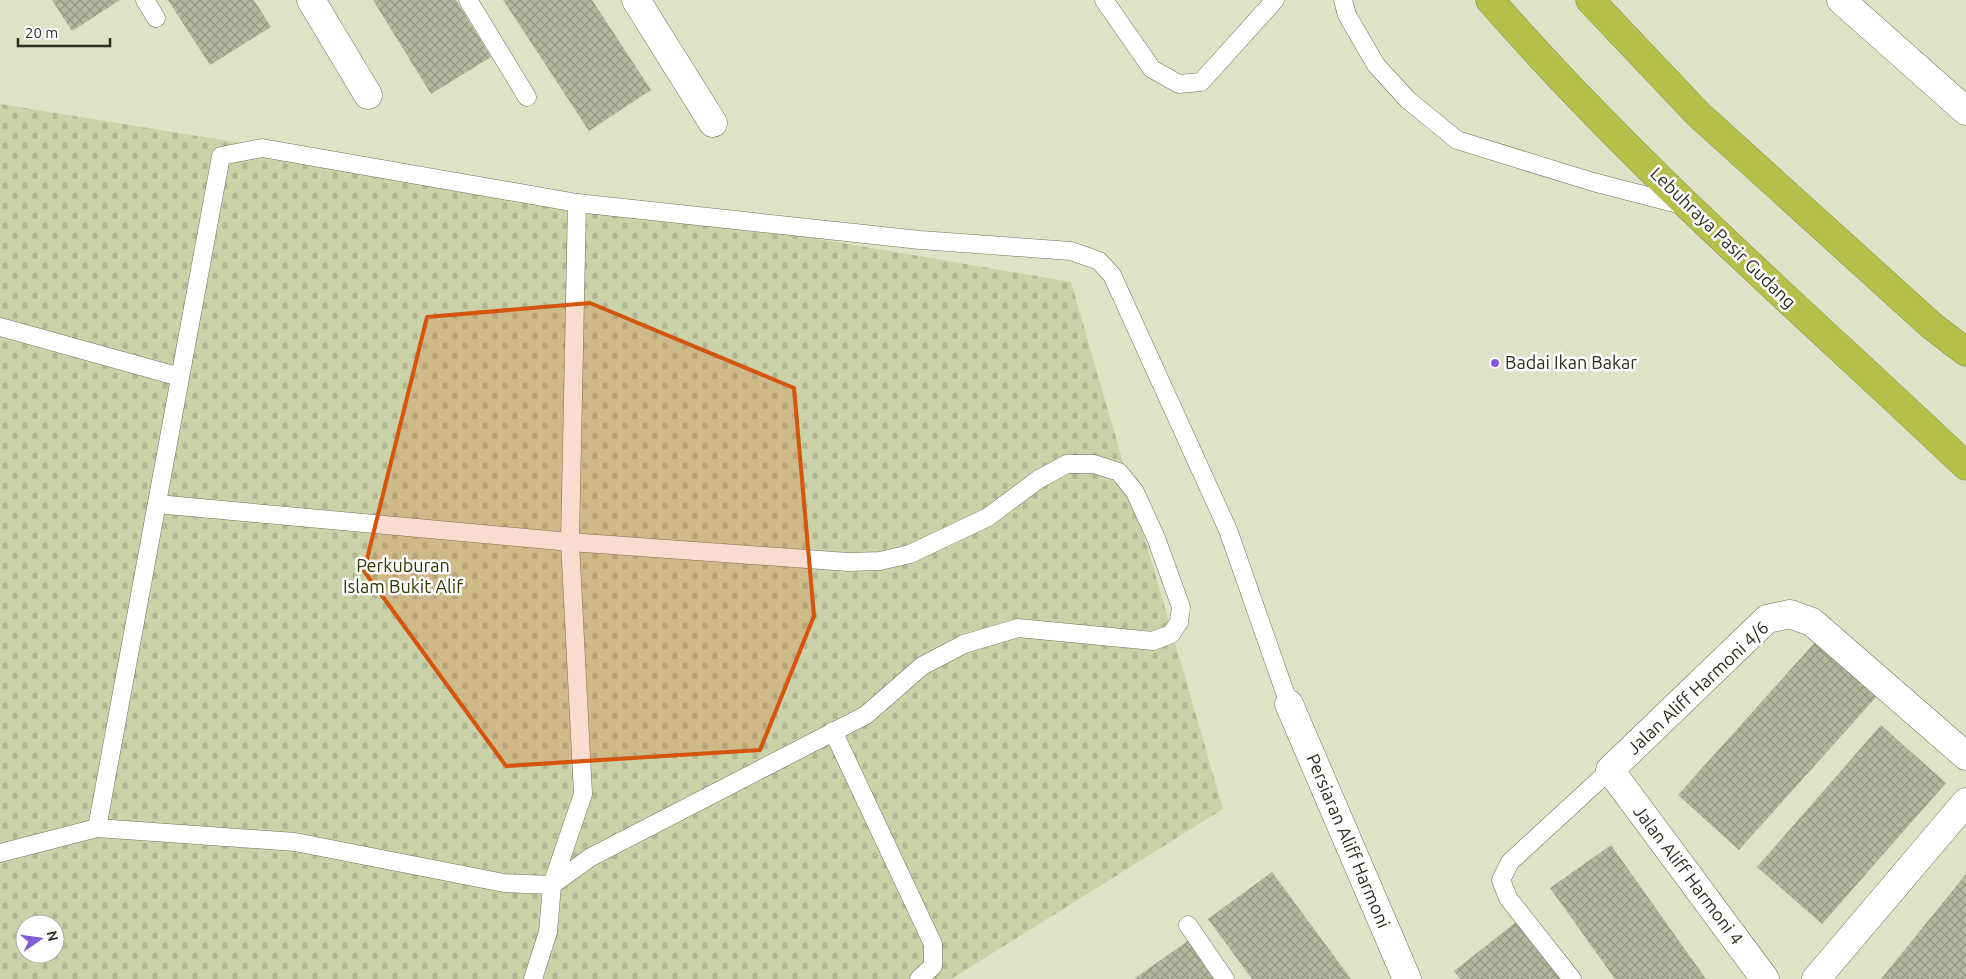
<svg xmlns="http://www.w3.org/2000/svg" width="1966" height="979" viewBox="0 0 1966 979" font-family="Ubuntu,sans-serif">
<defs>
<pattern id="cemetery-stones" width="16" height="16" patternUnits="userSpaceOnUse" patternTransform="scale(1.25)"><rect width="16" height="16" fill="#ccd2a8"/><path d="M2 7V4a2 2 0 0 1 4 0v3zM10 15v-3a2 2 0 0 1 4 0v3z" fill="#afb590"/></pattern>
<pattern id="building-cross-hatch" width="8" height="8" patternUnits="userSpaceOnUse" patternTransform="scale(1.25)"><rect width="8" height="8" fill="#b4b89e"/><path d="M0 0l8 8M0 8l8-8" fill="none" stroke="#939680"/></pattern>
</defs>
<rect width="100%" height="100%" fill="#dee2c7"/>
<path fill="url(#cemetery-stones)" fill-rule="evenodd" d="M0,104L568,196L1071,282L1223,809L951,979H0ZM25,924H55V954H25Z"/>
<g fill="url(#building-cross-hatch)">
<path d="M52,0H120L72,31Z"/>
<path d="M168,0H254L271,27L210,65Z"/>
<path d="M373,0H456L491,57L431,94Z"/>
<path d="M503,0H592L651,90L589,131Z"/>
<path d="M1817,640L1878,695L1739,850L1678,795Z"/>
<path d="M1881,725L1946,783L1822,924L1757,867Z"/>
<path d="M1611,845L1706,979H1615L1550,888Z"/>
<path d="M1272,872L1351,979H1252L1208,919Z"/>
<path d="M1966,874V979H1881Z"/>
<path d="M1520,919L1567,979H1460L1454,971Z"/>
<path d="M1189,940L1217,979H1134Z"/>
</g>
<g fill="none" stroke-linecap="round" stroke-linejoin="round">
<g stroke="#70735b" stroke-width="19">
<g id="lane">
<path d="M145,0L156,18"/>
<path d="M468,0L527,97"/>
<path d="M1104,0L1152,69L1179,84L1201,82L1275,0"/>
<path d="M1343,0L1347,15L1376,65L1408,100L1457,140L1593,182L1686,206"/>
<path d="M0,327L180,377"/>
<path d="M833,731L933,944V966L919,979"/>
<path d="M97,828L221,156L262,148L577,203L920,240L1071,251L1099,261L1112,275L1228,530L1289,704"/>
<path d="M0,853L97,828L295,842L504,883L552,885L591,857L866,715L922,666L964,644L1018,628L1153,641L1171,634L1179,622L1181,607L1156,538L1135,492L1119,472L1094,464H1067L1039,479L988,517L910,554L880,561L848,562L570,542L157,504"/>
<path d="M1188,925L1225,979"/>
<path d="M533,979L548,932L552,885L583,794L570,542L577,203"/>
<path d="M1572,979L1508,898L1501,880L1510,862L1610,770"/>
</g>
</g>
<g stroke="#70735b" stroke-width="29">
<g id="street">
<path d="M311,0L368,95"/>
<path d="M636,0L713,123"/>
<path d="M1289,704L1407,979"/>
<path d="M1765,979L1610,770L1767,619L1790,614L1812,622L1966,756"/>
<path d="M1816,979L1966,802"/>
</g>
</g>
<g stroke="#70735b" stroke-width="29">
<path id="secondary" d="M1841,0L1966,111"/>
</g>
<g stroke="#858d3d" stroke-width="29">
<g id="highway">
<path d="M1490,0C1636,168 1805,313 1966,466"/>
<path d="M1590,0L1698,114L1932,326L1966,352"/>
</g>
</g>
<use href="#lane" stroke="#fff" stroke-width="18"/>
<use href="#street" stroke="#fff" stroke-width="28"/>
<use href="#secondary" stroke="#fff" stroke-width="28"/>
<use href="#highway" stroke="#b5c04b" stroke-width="28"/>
</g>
<path fill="#d5550e" fill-opacity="0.2" stroke="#d5550e" stroke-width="4" stroke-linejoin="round" d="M590,303L794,388L814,616L760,750L506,766L364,571L427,317Z"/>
<circle fill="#825cd6" stroke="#fff" stroke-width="2" cx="1495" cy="363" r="5"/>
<g text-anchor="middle" stroke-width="5" stroke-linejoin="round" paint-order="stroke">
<g font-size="18" fill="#2c2d23" stroke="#fff">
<text transform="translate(1723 238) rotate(44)" y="6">Lebuhraya Pasir Gudang</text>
<text transform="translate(1698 688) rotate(-43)" y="6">Jalan Aliff Harmoni 4/6</text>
<text transform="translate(1348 841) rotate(67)" y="6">Persiaran Aliff Harmoni</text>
<text transform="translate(1688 875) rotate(53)" y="6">Jalan Aliff Harmoni 4</text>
</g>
<g font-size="18" fill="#2c2d23" stroke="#fff" text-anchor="start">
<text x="1505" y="369">Badai Ikan Bakar</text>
</g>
<g font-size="18" fill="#333700" stroke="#fff">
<text x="403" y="572">Perkuburan<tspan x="403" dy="21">Islam Bukit Alif</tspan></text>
</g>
</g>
<g transform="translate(40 939) rotate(77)"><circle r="24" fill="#ffffff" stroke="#ababa7"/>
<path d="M0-4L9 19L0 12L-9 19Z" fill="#825cd6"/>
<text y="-8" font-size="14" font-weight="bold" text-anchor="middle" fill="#2c2d23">N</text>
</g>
<path d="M18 38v8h92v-8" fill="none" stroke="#2c2d23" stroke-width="2.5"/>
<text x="25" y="38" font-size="15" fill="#2c2d23" stroke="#ffffff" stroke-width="4" paint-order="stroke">20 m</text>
</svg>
